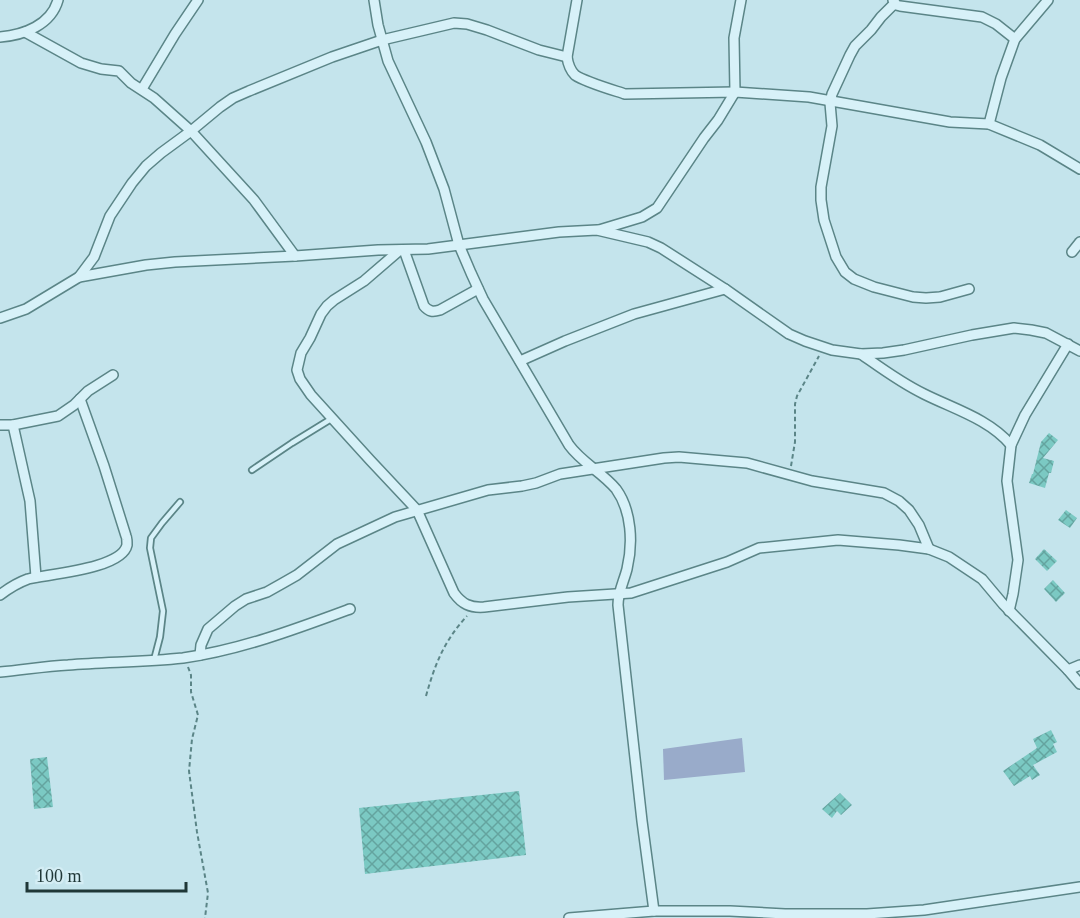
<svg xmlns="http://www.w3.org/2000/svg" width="1080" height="918" viewBox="0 0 1080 918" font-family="'Times New Roman',serif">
<defs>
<pattern id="building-cross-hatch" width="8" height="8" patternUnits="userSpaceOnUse" patternTransform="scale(1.5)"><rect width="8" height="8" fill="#7bc9c3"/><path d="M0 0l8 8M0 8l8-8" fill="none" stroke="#64a49f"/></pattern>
</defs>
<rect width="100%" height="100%" fill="#c4e4ec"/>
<path fill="#99abca" d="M742,738L745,772L664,780L663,749Z"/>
<g fill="url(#building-cross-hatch)">
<path d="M1049,433L1058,440L1043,458L1054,461L1051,473H1049L1045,488L1029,483L1032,474H1033L1041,442Z"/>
<path d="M1066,510L1077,518L1070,528L1058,520Z"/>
<path d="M1044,549L1057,561L1047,571L1035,559Z"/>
<path d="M1053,580L1065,593L1056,602L1044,589Z"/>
<path d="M1051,730L1057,742L1053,744L1057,752L1033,765L1040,775L1032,780L1030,776L1014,786L1003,771L1037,748L1033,739Z"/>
<path d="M47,757L53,807L34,809L30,759Z"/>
<path d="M519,791L526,855L365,874L359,808Z"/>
<path d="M840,793L852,805L841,815L837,811L832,818L822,809Z"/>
</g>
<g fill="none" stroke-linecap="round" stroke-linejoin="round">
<g stroke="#5b8587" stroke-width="8">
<g id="lane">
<path d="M252,470L292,443L331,419"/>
<path d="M154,660L160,637L163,611L150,548L151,538L162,523L180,502"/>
</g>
</g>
<g stroke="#5b8587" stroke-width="12">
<g id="street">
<path d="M374,0L378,25L388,61L426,142L444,189L459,245L471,273L483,299L569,445C582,463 602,472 616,489C632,511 633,544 627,569C624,581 618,592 618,605L642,821L654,911"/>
<path d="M577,0L567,57C568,64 570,70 575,75C585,82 613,90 625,94L735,92L809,97L950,122L989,124L1040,145L1080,169"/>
<path d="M893,0L896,5L900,6L982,17L996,24L1015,39"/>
<path d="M895,3L881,17L871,30L855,46L850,55L832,94L830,103L832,126L821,187V200L824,220L836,257L845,272L854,279L874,287L913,297L926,298L940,297L969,289"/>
<path d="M25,32L81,63L101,69L119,71L131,83L154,98L191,131L254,200L295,256"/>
<path d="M0,37C24,35 51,25 58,0"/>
<path d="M142,89L175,34L198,0"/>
<path d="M989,124L1001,78L1015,39L1048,0"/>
<path d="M599,230L642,217L657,208L704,138L718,120L735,92L734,38L741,0"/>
<path d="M400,250L364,281L334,300L327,306L321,314L310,338L301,353L297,370L300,379L311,395L370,460L417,510L454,593C462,604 470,608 484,607L568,597L631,593L727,562L759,548L838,540L899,545L929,549L949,557L982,579L1003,604L1068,670L1080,684"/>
<path d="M404,250L424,306C429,312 433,312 440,310L478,289"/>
<path d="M1072,252L1080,242"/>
<path d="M79,277L94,257L110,216L132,183L146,166L161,153L191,131L220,107L233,98L249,91L332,57L382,40L454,23L467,24L487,30L539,50L567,57"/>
<path d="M0,318L26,309L79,277L146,265L175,262L295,256L378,250L428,249L559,232L597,230L648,242L661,248L725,289L789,334L805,341L832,350L861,354L883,353L904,350L972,335L1014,328L1031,330L1046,333L1080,351"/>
<path d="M861,354C881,368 901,383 924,394C954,409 989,419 1011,445"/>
<path d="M520,361L565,341L634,314L725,289"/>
<path d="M0,425H13L58,416L74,405L88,391L113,375"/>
<path d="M13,425L30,501L36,577"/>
<path d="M0,595C9,588 17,583 28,579C48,574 122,569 127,545C127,544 127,536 126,536L104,466L80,399"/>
<path d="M1009,611L1013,594L1018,560L1007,481L1011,445L1025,415L1068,344"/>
<path d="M200,655L201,645L208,629L235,606L246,599L267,592L283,583L297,575L337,544L395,517L488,490L522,486L536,483L560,474L664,458L679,457L747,463L812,481L884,493L899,501L909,510L919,525L929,549"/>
<path d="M1068,670L1080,665"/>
<path d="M0,672C23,670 46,666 68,665C106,662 145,662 183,658C240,650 296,629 350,609"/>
<path d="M569,918L654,911H730L785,914H867L924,910L1080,887"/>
</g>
</g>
<g stroke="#5b8587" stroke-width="2" stroke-dasharray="4.5 3" stroke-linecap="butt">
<path d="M791,466L795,442V404L797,396L819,356"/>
<path d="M188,667L191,675V692L198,715L192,739L189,771L197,832L208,893L205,918"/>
<path d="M426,696C435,664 444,641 467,616"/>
</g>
<use href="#lane" stroke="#d7f1f8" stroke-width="4.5"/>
<use href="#street" stroke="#d7f1f8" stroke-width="9"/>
</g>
<path d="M27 882v9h159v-9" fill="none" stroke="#1f3737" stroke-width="3"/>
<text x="36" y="882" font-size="18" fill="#1f3737" stroke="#d4edf4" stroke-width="4.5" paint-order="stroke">100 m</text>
</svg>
